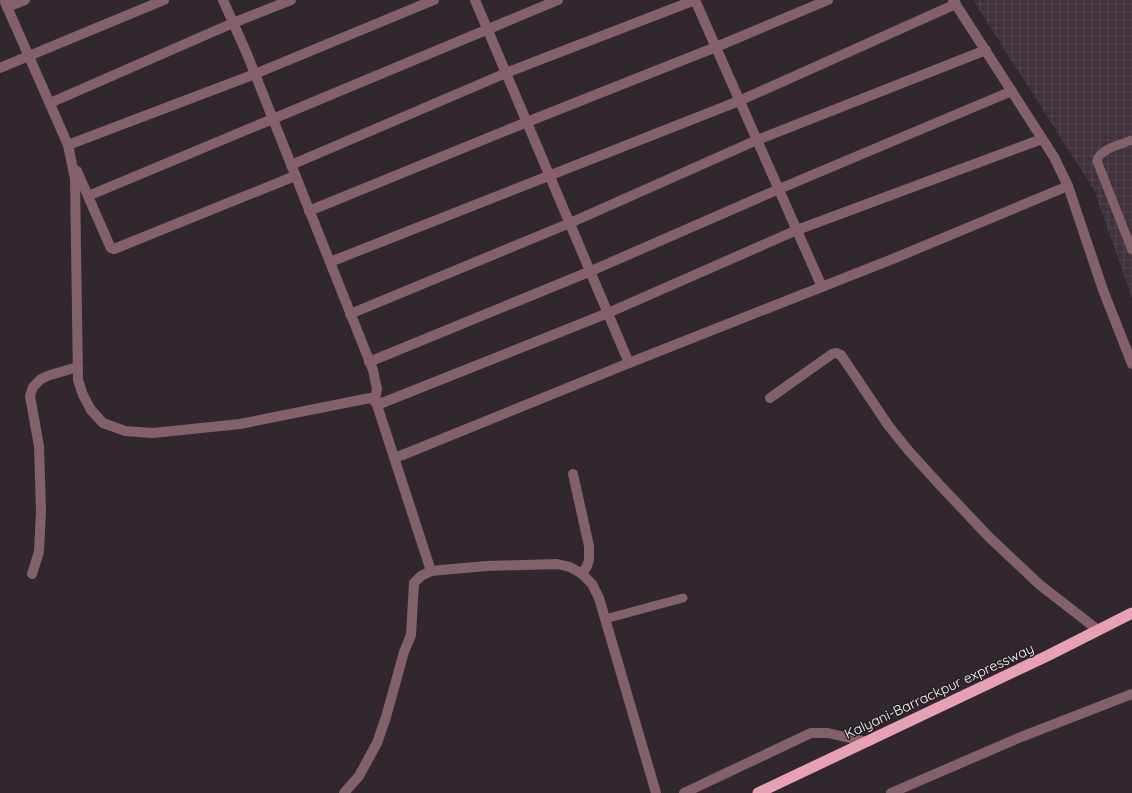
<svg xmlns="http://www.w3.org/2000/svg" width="1132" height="793" viewBox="0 0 1132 793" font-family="Quicksand,sans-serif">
<defs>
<pattern id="industrial-grid" width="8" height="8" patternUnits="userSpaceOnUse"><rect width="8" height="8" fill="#3f323c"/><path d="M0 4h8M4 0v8" fill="none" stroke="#52464f"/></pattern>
</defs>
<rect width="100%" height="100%" fill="#30282e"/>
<path fill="url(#industrial-grid)" d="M973,0H1132V298L1094,190Z"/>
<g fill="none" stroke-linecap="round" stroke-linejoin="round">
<g stroke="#84606a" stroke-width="9">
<path d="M1132,140C1122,144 1099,149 1097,161L1132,250"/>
<path d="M605,619L683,598"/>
</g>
<g stroke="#84606a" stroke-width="10">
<path d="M4,0L68,145L75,179L78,380L83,395L91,410L103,423L125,431L153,433L240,424L370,398L375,401L377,405L431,571"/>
<path d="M223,0L247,54L373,370L377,389L375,401"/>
<path d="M475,0L629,363"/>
<path d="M695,0L822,287"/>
<path d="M953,0L1054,157L1068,186L1103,290L1132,364"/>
<path d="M7,7L25,0"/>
<path d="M0,68L164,0"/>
<path d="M50,103L233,23L291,0"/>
<path d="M68,145L255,74L434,0"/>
<path d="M291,165L506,73L695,0"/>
<path d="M77,171L109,244L111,248L114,249L295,176"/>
<path d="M88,196L558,0"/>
<path d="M309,211L527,122L716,47L828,0"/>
<path d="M330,262L739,101L956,4"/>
<path d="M350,314L570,223L757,140L986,50"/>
<path d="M369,362L591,271L779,189L1012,91"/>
<path d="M770,398L832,354L836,353L841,355L888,425L908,450L937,482L988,536L1040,585L1098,630"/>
<path d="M377,405L608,313L797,230L1042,139"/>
<path d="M395,458L629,363L895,258L1068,186"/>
<path d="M573,474L589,546V560L587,566L582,574"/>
<path d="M32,574L39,552L41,511L39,446L30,396L33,387L41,379L50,375L78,367"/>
<path d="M344,793L359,776L377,743L386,717L404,652L411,635L414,583L421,576L431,571L486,566L557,564L570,567L582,574L592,584L599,598L656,793"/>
<path d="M684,793L811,733H828L867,742"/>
<path d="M891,793L1021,737L1132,694"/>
</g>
<path stroke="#e8a0b4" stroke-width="11" d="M758,793L1047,656L1132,613"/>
</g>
<g text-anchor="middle" stroke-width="3" stroke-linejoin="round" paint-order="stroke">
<g font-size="14" fill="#f8f3f6" stroke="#261f24">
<text transform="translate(939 691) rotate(-25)" y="5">Kalyani-Barrackpur expressway</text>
</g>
</g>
</svg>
